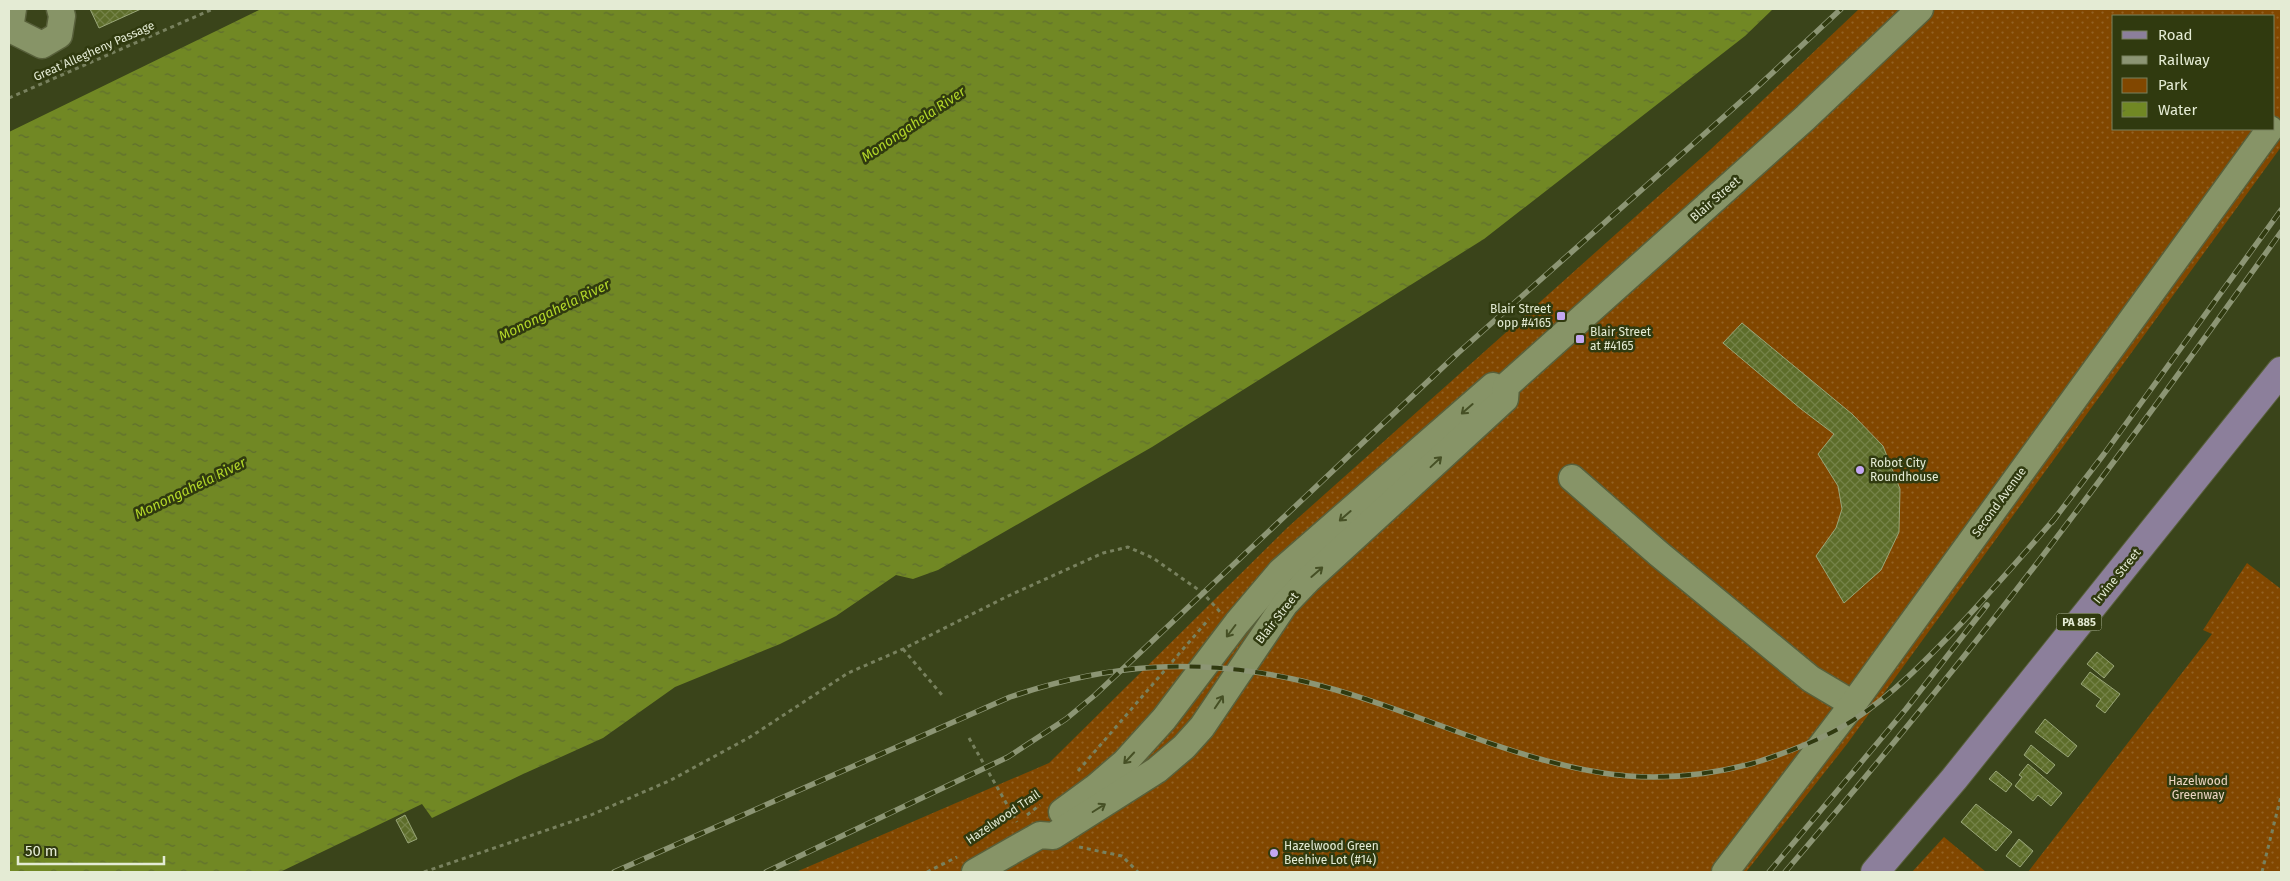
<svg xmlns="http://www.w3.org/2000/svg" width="2290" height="881" viewBox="0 0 2290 881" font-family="'Fira Sans',sans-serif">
<defs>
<pattern id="green-dots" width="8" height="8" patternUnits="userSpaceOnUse" patternTransform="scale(1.25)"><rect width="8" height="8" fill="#814700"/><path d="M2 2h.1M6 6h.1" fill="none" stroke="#936224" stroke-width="1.8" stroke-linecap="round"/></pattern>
<pattern id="water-ripples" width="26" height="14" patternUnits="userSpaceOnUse" patternTransform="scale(1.25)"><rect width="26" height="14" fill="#718824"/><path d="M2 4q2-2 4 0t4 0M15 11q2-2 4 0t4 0" fill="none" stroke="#5f6e2f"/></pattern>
<pattern id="building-cross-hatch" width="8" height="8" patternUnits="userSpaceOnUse" patternTransform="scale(1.25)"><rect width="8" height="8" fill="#5d6d2a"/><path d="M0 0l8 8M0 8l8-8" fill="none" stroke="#748248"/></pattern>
</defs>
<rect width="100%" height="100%" fill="#3a441a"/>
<g fill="url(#green-dots)" fill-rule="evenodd">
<path d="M1859,9H2281V147L1847,744L1746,872H796L1049,763L1288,527L1710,150ZM2114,16H2274V129H2114Z"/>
<path d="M2247,563L2281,589V872H2028L2212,634L2203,630Z"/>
<path d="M1944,837L1986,872H1912Z"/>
</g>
<path fill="url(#water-ripples)" d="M261,9H1773L1745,36L1484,239L1152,447L938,570L913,579L896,575L836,616L780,644L675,687L603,738L521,775L432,818L422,804L280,872H9V132Z"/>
<g fill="url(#building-cross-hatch)" stroke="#99a678">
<path d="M90,9H141L99,28Z"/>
<path d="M1742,323L1852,414L1883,446L1900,489L1899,532L1881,570L1844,603L1816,556L1836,528L1842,509L1838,486L1818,454L1834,434L1801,409L1723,343Z"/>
<path d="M2097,652L2114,666L2104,678L2087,664Z"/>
<path d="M2090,672L2120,694L2105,713L2096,706L2101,699L2081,684Z"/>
<path d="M2045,719L2077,746L2068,757L2035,732Z"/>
<path d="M2031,745L2055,765L2047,774L2024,755Z"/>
<path d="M2028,764L2062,793L2051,806L2038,795L2033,801L2015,786L2022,777L2019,775Z"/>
<path d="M1996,771L2012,784L2006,792L1989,779Z"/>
<path d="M1976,804L2012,832L1996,851L1961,822Z"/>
<path d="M405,815L417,839L408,843L396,820Z"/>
<path d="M2019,839L2033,851L2020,867L2006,856Z"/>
</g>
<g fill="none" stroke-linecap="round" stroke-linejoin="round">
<g stroke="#58603b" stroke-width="29">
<g id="minor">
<path d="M13,9L10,29L42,45L59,35L62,16L60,9"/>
<path d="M1572,478L1659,554L1811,679L1853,704"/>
<path d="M1062,812L1096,787L1125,762L1164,719L1237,623L1281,571L1493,386"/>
<path d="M975,872L1040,835L1053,836L1157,770L1184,747L1202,727L1285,604L1308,580L1505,399L1506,386L1804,119L1920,9"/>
<path d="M1725,872L1853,704L2270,129"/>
</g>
</g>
<g stroke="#58603b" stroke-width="30">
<path id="major" d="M1875,872L1954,779L2281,371"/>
</g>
<g stroke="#78815e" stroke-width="3" stroke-dasharray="4 4" stroke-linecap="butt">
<path d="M61,60L66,73"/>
<path d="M9,98L213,9"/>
<path d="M903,649L942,695"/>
<path d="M969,738L1017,822"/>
<path d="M1078,771L1209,619"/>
<path d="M1027,815L1040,805"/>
<path d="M1079,847L1122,856L1138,872"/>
<path d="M424,872L591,815L671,780L750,737L848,673L903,649L1008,596L1103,553L1128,547L1153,558L1203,593L1220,612"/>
<path d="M927,872L957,857"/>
<path d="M2262,872L2281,796"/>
</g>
<use href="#minor" stroke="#879467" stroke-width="26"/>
<use href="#major" stroke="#8c7f9b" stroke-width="28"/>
<g stroke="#8c9574" stroke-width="5.5">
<g id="rail">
<path d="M2052,522L2104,454L2281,210"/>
<path d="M614,872L1010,697C1110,663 1199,657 1302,681C1405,705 1500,757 1603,773C1653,781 1706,776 1754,763C1789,752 1824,739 1855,719C1893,694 1924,662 1955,630C1990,593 2023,555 2056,517"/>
<path d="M766,872L1008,757L1066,719L1095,695L1458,353L1755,89L1841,9"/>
<path d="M1769,872L1906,709L1987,605"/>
<path d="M1785,872C1856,789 1925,706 1992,621C2092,494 2187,363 2281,232"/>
</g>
</g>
<use href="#rail" stroke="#303a0f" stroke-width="4" stroke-dasharray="11" stroke-linecap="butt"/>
</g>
<defs><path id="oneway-shaft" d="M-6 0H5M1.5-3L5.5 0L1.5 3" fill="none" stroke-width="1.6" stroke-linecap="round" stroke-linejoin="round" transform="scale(1.25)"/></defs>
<g stroke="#465025">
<use href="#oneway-shaft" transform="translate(1467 409) rotate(139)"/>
<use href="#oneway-shaft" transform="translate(1436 462) rotate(-43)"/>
<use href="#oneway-shaft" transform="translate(1345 516) rotate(139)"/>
<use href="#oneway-shaft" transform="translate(1317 572) rotate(-41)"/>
<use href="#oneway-shaft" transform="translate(1231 631) rotate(127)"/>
<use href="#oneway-shaft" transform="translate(1219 702) rotate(-56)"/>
<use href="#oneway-shaft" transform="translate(1129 758) rotate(133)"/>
<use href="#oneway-shaft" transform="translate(1099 808) rotate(-32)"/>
</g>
<g fill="#c3a7f2" stroke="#303a0f" stroke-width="2">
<rect x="1556" y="311" width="10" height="10" rx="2.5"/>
<rect x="1575" y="334" width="10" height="10" rx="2.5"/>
<circle cx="1860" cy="470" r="5"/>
<circle cx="1274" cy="853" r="5"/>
</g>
<g text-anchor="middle" stroke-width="5" stroke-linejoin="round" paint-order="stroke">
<rect fill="#303a0f" stroke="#aeb699" stroke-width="1" x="2056.5" y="613.5" width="45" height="17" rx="4"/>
<g font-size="11" font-weight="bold" fill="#e4ebd4">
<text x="2079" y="626">PA 885</text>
</g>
<g font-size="12" fill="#e4ebd4" stroke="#303a0f">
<text transform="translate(94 51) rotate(-24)" y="4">Great Allegheny Passage</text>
<text transform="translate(1715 199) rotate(-41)" y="4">Blair Street</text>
<text transform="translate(1999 502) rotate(-54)" y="4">Second Avenue</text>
<text transform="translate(2117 576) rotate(-51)" y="4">Irvine Street</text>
<text transform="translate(1277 618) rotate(-52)" y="4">Blair Street</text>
<text transform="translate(1003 817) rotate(-34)" y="4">Hazelwood Trail</text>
</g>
<g font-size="12" fill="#e4ebd4" stroke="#303a0f" text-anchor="start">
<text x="1551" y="313" text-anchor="end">Blair Street<tspan x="1551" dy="14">opp #4165</tspan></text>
<text x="1590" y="336">Blair Street<tspan x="1590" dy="14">at #4165</tspan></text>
<text x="1870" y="467">Robot City<tspan x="1870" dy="14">Roundhouse</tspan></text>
<text x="1284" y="850">Hazelwood Green<tspan x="1284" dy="14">Beehive Lot (#14)</tspan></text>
</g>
<g font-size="12" fill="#edd5c2" stroke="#303a0f">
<text x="2198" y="785">Hazelwood<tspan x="2198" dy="14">Greenway</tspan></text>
</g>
<g font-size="14" font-style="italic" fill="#b2d629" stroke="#303a0f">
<text transform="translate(913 124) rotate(-34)" y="5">Monongahela River</text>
<text transform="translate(554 310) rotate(-26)" y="5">Monongahela River</text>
<text transform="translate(190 488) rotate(-26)" y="5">Monongahela River</text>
</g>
</g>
<rect width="2290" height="881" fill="none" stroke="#e4ebd4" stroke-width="20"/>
<rect x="2112" y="15" width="162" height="115" fill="#303a0f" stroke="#78815e"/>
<rect x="2122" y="31" width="25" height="8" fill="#8c7f9b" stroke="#78815e"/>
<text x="2158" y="40" font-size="15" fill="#e4ebd4">Road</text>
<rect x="2122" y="56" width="25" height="8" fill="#8c9574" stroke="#78815e"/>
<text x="2158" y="65" font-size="15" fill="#e4ebd4">Railway</text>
<rect x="2122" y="78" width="25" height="15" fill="#814700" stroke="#78815e"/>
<text x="2158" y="90" font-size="15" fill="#e4ebd4">Park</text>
<rect x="2122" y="102" width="25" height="15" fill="url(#water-ripples)" stroke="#78815e"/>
<text x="2158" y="115" font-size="15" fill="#e4ebd4">Water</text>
<path d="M18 856v8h146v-8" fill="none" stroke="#e4ebd4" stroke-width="2.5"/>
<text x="25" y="856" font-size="15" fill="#e4ebd4" stroke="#303a0f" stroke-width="4" paint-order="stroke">50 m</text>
</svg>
